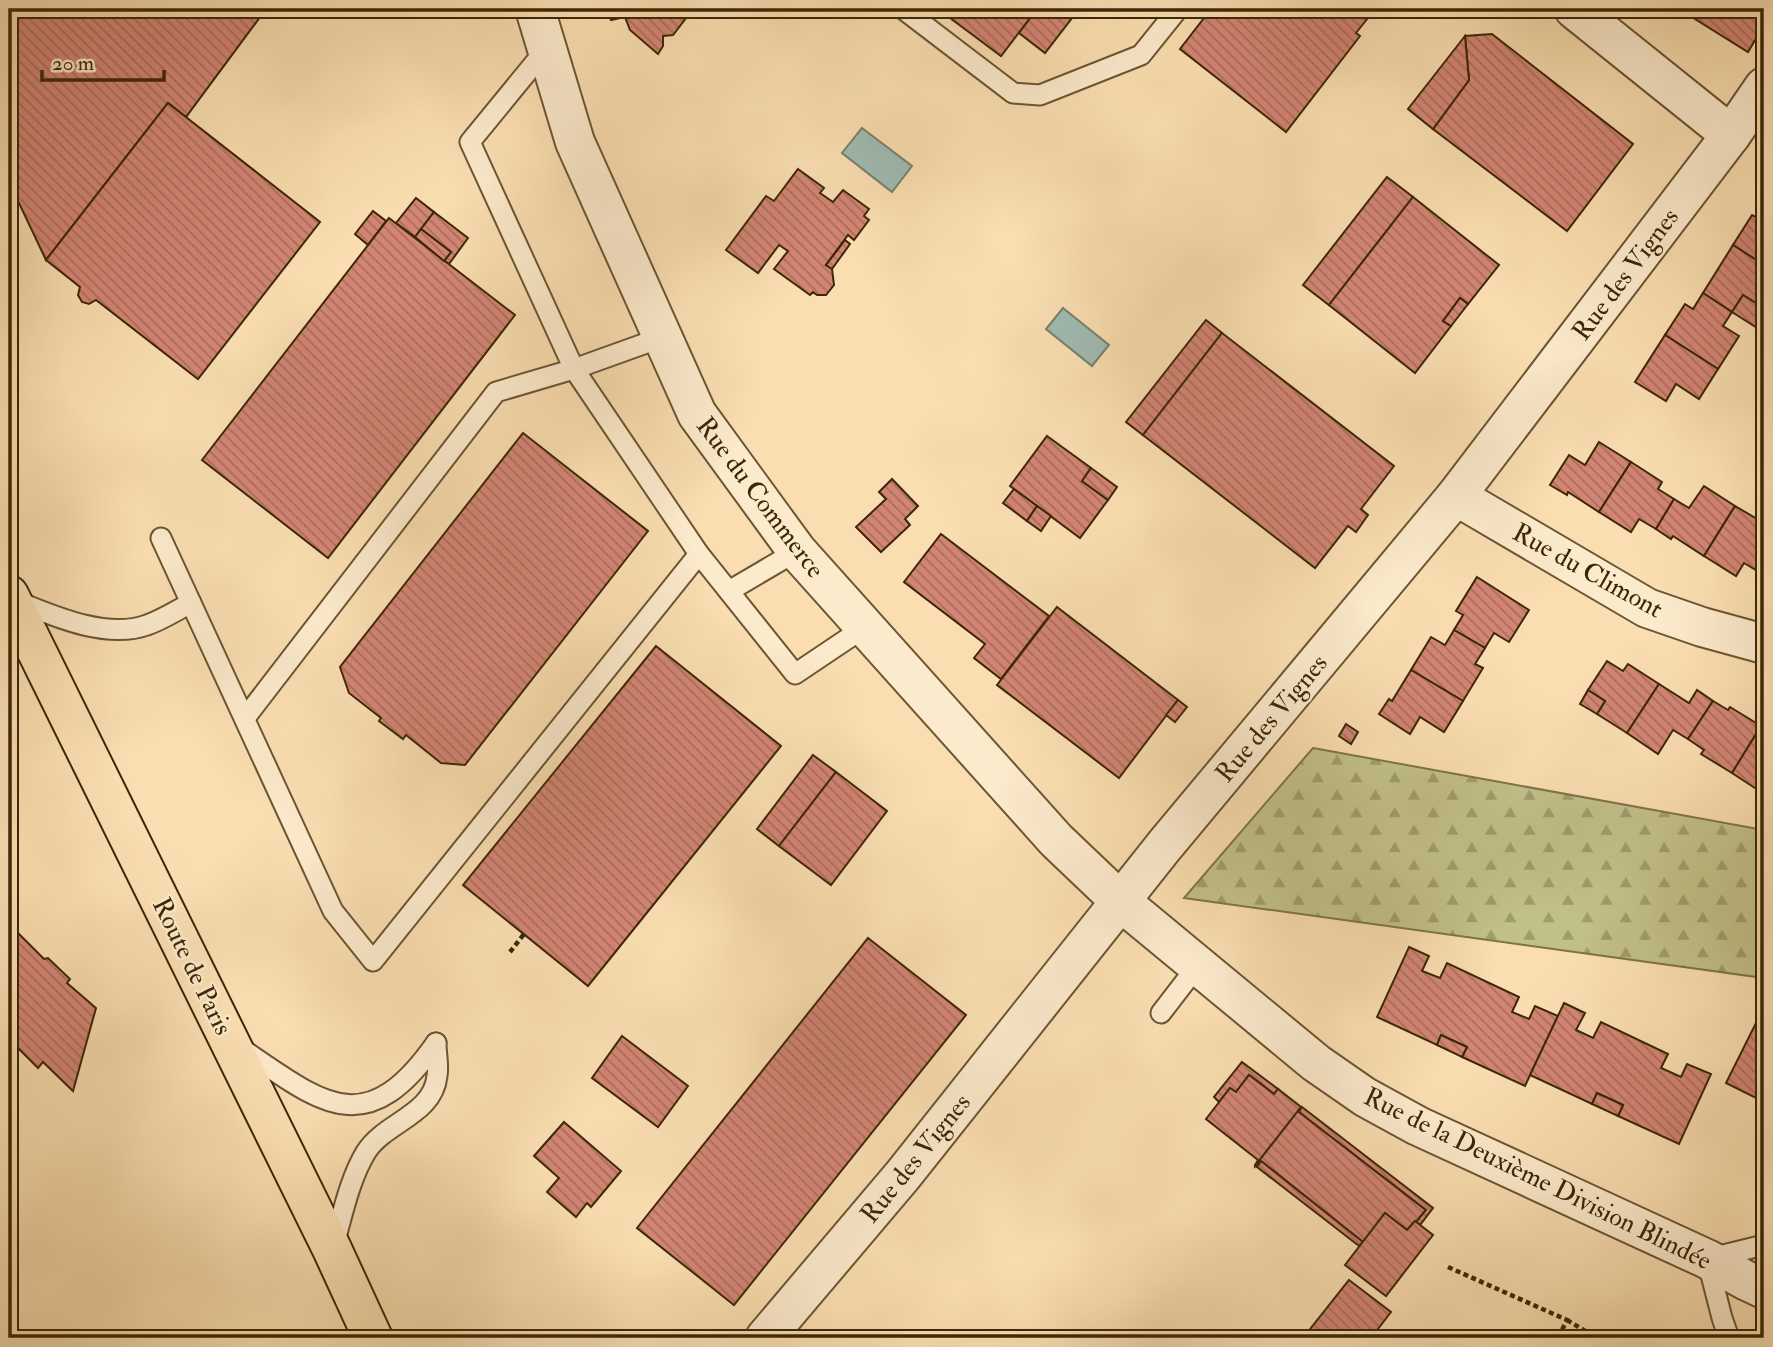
<svg xmlns="http://www.w3.org/2000/svg" width="1773" height="1347" viewBox="0 0 1773 1347" font-family="'IM FELL Double Pica',serif">
<defs>
<pattern id="forest-firs" width="22" height="20" patternUnits="userSpaceOnUse" patternTransform="scale(1.75)"><rect width="22" height="20" fill="#c2c089"/><path d="M5 1l3.5 6h-7zM16 11l3.5 6h-7z" fill="#9f9c6e"/></pattern>
<pattern id="building-back-hatch" width="6" height="6" patternUnits="userSpaceOnUse" patternTransform="scale(1.75)"><rect width="6" height="6" fill="#d38574"/><path d="M-1 5l2 2M0 0l6 6M5-1l2 2" fill="none" stroke="#ac6d5d"/></pattern>
</defs>
<rect width="100%" height="100%" fill="#fadeb1"/>
<filter id="stains"><feTurbulence type="fractalNoise" baseFrequency=".00286" numOctaves="4"/><feColorMatrix values="0 0 0 0 .2 0 0 0 0 .09 0 0 0 0 .02 0 0 0 .5 -.17"/></filter>
<radialGradient id="worn" r=".72"><stop offset=".6" stop-color="#630" stop-opacity="0"/><stop offset="1" stop-color="#630" stop-opacity=".3"/></radialGradient>
<path fill="url(#forest-firs)" stroke="#7e7448" stroke-width="2" d="M1313,748L1764,830V978L1184,898Z"/>
<g fill="#9fbbb2" stroke="#77806e" stroke-width="2">
<path d="M862,128L912,166L892,192L842,153Z"/>
<path d="M1063,308L1109,345L1092,366L1046,329Z"/>
</g>
<g fill="url(#building-back-hatch)" stroke="#3b2707" stroke-width="2">
<path d="M9,9H266L186,117L168,103L46,260L9,182Z"/>
<path d="M606,9H693L673,35L663,36V46L658,54L630,30L625,17L611,20Z"/>
<path d="M938,9H1037L1001,56Z"/>
<path d="M1037,9H1079L1045,53L1019,33Z"/>
<path d="M1211,9H1375L1356,33L1360,36L1286,132L1180,49Z"/>
<path d="M1679,9H1764V25L1748,52Z"/>
<path d="M1492,34L1633,144L1567,231L1433,129L1469,80L1465,36Z"/>
<path d="M1465,36L1469,80L1433,129L1408,109Z"/>
<path d="M168,103L320,222L198,379L96,300L89,304L82,302L78,295L80,287L46,260Z"/>
<path d="M798,169L824,188L820,193L833,202L843,190L869,209L864,216L869,220L854,240L848,235L826,265L832,269L834,285L826,295H817L813,292L810,295L774,269L788,251L779,245L758,273L726,250L766,196L774,201Z"/>
<path d="M1387,177L1413,197L1329,305L1303,285Z"/>
<path d="M1413,197L1499,265L1468,304L1460,298L1443,321L1451,326L1415,373L1329,305Z"/>
<path d="M416,198L434,212L415,237L396,223Z"/>
<path d="M1764,208V265L1733,245L1752,215L1758,218Z"/>
<path d="M373,211L386,221L368,245L355,234Z"/>
<path d="M434,212L468,238L449,264L444,261L451,252L421,229Z"/>
<path d="M389,218L515,315L328,558L202,460Z"/>
<path d="M421,229L451,252L444,261L415,237Z"/>
<path d="M845,240L850,244L832,269L826,265Z"/>
<path d="M1733,245L1764,265V308L1743,295L1732,312L1703,293Z"/>
<path d="M1703,293L1732,312L1723,326L1739,336L1718,369L1665,335L1685,304L1693,309Z"/>
<path d="M1743,295L1764,308V327L1762,331L1732,312Z"/>
<path d="M1460,298L1468,304L1451,326L1443,321Z"/>
<path d="M1206,320L1222,333L1143,435L1126,422Z"/>
<path d="M1222,333L1394,466L1361,509L1368,515L1356,532L1348,526L1315,568L1143,435Z"/>
<path d="M1665,335L1718,369L1699,399L1676,384L1666,401L1635,382Z"/>
<path d="M523,433L648,531L465,765L441,763L406,735L403,739L379,721L381,718L349,693L340,667Z"/>
<path d="M1047,436L1091,468L1082,481L1108,500L1080,538L1010,486Z"/>
<path d="M1599,442L1631,462L1599,512L1568,492L1567,495L1550,485L1569,455L1585,465Z"/>
<path d="M1631,462L1662,482L1658,489L1674,499L1656,529L1639,519L1631,532L1599,512Z"/>
<path d="M1091,468L1117,487L1108,500L1082,481Z"/>
<path d="M892,479L918,506L905,519L910,525L881,552L856,527L886,499L879,492Z"/>
<path d="M1704,486L1735,506L1704,556L1673,536L1671,539L1656,529L1674,499L1689,508Z"/>
<path d="M1014,489L1037,506L1027,521L1003,503Z"/>
<path d="M1037,506L1051,516L1041,531L1027,521Z"/>
<path d="M1735,506L1764,523V564L1759,572L1744,563L1736,576L1704,556Z"/>
<path d="M941,534L1049,616L1001,679L974,658L985,644L904,582Z"/>
<path d="M1477,577L1529,610L1509,642L1494,633L1485,648L1454,630L1463,615L1456,611Z"/>
<path d="M1057,607L1178,700L1119,778L997,685Z"/>
<path d="M1454,630L1485,648L1475,664L1483,668L1463,701L1411,670L1431,637L1445,645Z"/>
<path d="M656,646L781,746L588,986L463,885Z"/>
<path d="M1607,661L1623,671L1628,664L1659,684L1627,733L1597,714L1605,701L1588,690Z"/>
<path d="M1411,670L1463,701L1444,732L1420,717L1410,734L1379,714L1389,699L1392,701Z"/>
<path d="M1659,684L1689,703L1697,690L1713,701L1688,739L1673,730L1658,754L1627,733Z"/>
<path d="M1588,690L1605,701L1597,714L1580,704Z"/>
<path d="M1178,700L1187,707L1175,722L1166,715Z"/>
<path d="M1713,701L1728,710L1730,707L1761,726L1732,773L1701,754L1704,750L1688,739Z"/>
<path d="M1346,724L1358,732L1351,744L1339,736Z"/>
<path d="M1761,726L1764,728V794L1732,773Z"/>
<path d="M813,755L836,772L779,846L757,829Z"/>
<path d="M836,772L887,811L831,885L779,846Z"/>
<path d="M9,924L44,959L48,958L70,979L67,983L96,1008L73,1091L43,1062L38,1068L9,1039Z"/>
<path d="M868,938L966,1015L734,1305L637,1228Z"/>
<path d="M1409,947L1429,956L1422,971L1440,978L1447,963L1519,997L1512,1012L1529,1019L1535,1006L1558,1016L1525,1086L1462,1057L1467,1047L1441,1035L1437,1045L1377,1017Z"/>
<path d="M1564,1003L1585,1013L1576,1030L1593,1038L1601,1022L1668,1054L1661,1068L1681,1077L1687,1064L1711,1074L1679,1144L1618,1116L1623,1105L1597,1093L1592,1104L1530,1075Z"/>
<path d="M1760,1015L1764,1018V1102L1726,1083Z"/>
<path d="M1441,1035L1467,1047L1462,1057L1437,1045Z"/>
<path d="M622,1036L688,1086L658,1127L592,1078Z"/>
<path d="M1242,1062L1278,1089L1274,1094L1249,1075L1236,1092L1230,1088L1219,1102L1214,1097Z"/>
<path d="M1249,1075L1274,1094L1278,1089L1301,1107L1255,1166V1165L1258,1160L1206,1119L1230,1088L1236,1092Z"/>
<path d="M1597,1093L1623,1105L1618,1116L1592,1104Z"/>
<path d="M1301,1107L1299,1112L1426,1210L1416,1222L1415,1221L1407,1230L1385,1213L1363,1242L1261,1161L1257,1167L1255,1166Z"/>
<path d="M1302,1107L1433,1208L1420,1225L1416,1222L1426,1210L1299,1112Z"/>
<path d="M564,1122L621,1171L591,1207L587,1203L576,1217L547,1192L559,1178L534,1156Z"/>
<path d="M1261,1161L1363,1242L1359,1246L1257,1167Z"/>
<path d="M1385,1213L1407,1230L1415,1221L1433,1235L1386,1296L1345,1265Z"/>
<path d="M1349,1280L1391,1312L1371,1338H1303Z"/>
</g>
<g fill="none" stroke-linecap="round" stroke-linejoin="round">
<g stroke="#6b5532" stroke-width="23">
<g id="lane">
<path d="M903,9L1013,93L1040,95L1141,55L1178,9"/>
<path d="M547,48L470,142L574,369L699,554L795,674L865,627"/>
<path d="M161,538L333,911L373,961L699,554"/>
<path d="M729,591L797,551"/>
<path d="M14,600C51,615 106,640 147,625C162,620 177,610 191,603"/>
<path d="M245,718L496,392L574,369L663,337"/>
<path d="M1161,1013L1198,965"/>
<path d="M239,1047C322,1103 365,1144 436,1043"/>
<path d="M333,1248C342,1217 349,1180 366,1152C385,1122 433,1115 437,1076C439,1065 436,1054 436,1043"/>
<path d="M1729,1338L1722,1318L1707,1259L1764,1245"/>
</g>
</g>
<g stroke="#6b5532" stroke-width="42">
<g id="street">
<path d="M535,9L575,142L697,414L797,551L1056,840L1120,901L1316,1063L1365,1097L1418,1126L1707,1259L1747,1281L1764,1289"/>
<path d="M1574,9L1731,135"/>
<path d="M1456,496L1647,608L1702,627L1764,644"/>
<path d="M765,1338L903,1175L1165,845L1456,496L1731,135L1764,87"/>
</g>
</g>
<g stroke="#3b2707" stroke-width="42">
<path id="primary" d="M9,595L332,1249L373,1338"/>
</g>
<g stroke="#3b2707" stroke-width="4.5" stroke-dasharray="5 3.5" stroke-linecap="butt">
<path d="M510,952L524,934"/>
<path d="M1448,1267L1567,1320L1558,1338"/>
<path d="M1567,1320L1597,1338"/>
</g>
<use href="#lane" stroke="#fceacc" stroke-width="19"/>
<use href="#street" stroke="#fceacc" stroke-width="38"/>
<use href="#primary" stroke="#fadeb1" stroke-width="38"/>
</g>
<g text-anchor="middle" stroke-width="5" stroke-linejoin="round" paint-order="stroke">
<g font-size="26" fill="#3b2707" stroke="#fceacc">
<text transform="translate(1625 274) rotate(-53)" y="9">Rue des Vignes</text>
<text transform="translate(761 497) rotate(53)" y="9">Rue du Commerce</text>
<text transform="translate(1588 570) rotate(29)" y="9">Rue du Climont</text>
<text transform="translate(1271 718) rotate(-50)" y="9">Rue des Vignes</text>
<text transform="translate(193 966) rotate(64)" y="9">Route de Paris</text>
<text transform="translate(915 1158) rotate(-51)" y="9">Rue des Vignes</text>
<text transform="translate(1538 1178) rotate(26)" y="9">Rue de la Deuxième Division Blindée</text>
</g>
</g>
<rect width="1773" height="1347" fill="none" stroke="#fadeb1" stroke-width="35"/>
<rect x="10" y="10" width="1752" height="1326" fill="none" stroke="#3b2707" stroke-width="3.5"/>
<rect x="18" y="18" width="1738" height="1312" fill="none" stroke="#3b2707" stroke-width="2"/>
<path d="M42 70v10h122v-10" fill="none" stroke="#3b2707" stroke-width="3.5"/>
<text x="52" y="70" font-size="21" fill="#3b2707" stroke="#fceacc" stroke-width="5" paint-order="stroke">20 m</text>
<rect width="100%" height="100%" filter="url(#stains)"/>
<rect width="100%" height="100%" fill="url(#worn)"/>
</svg>
